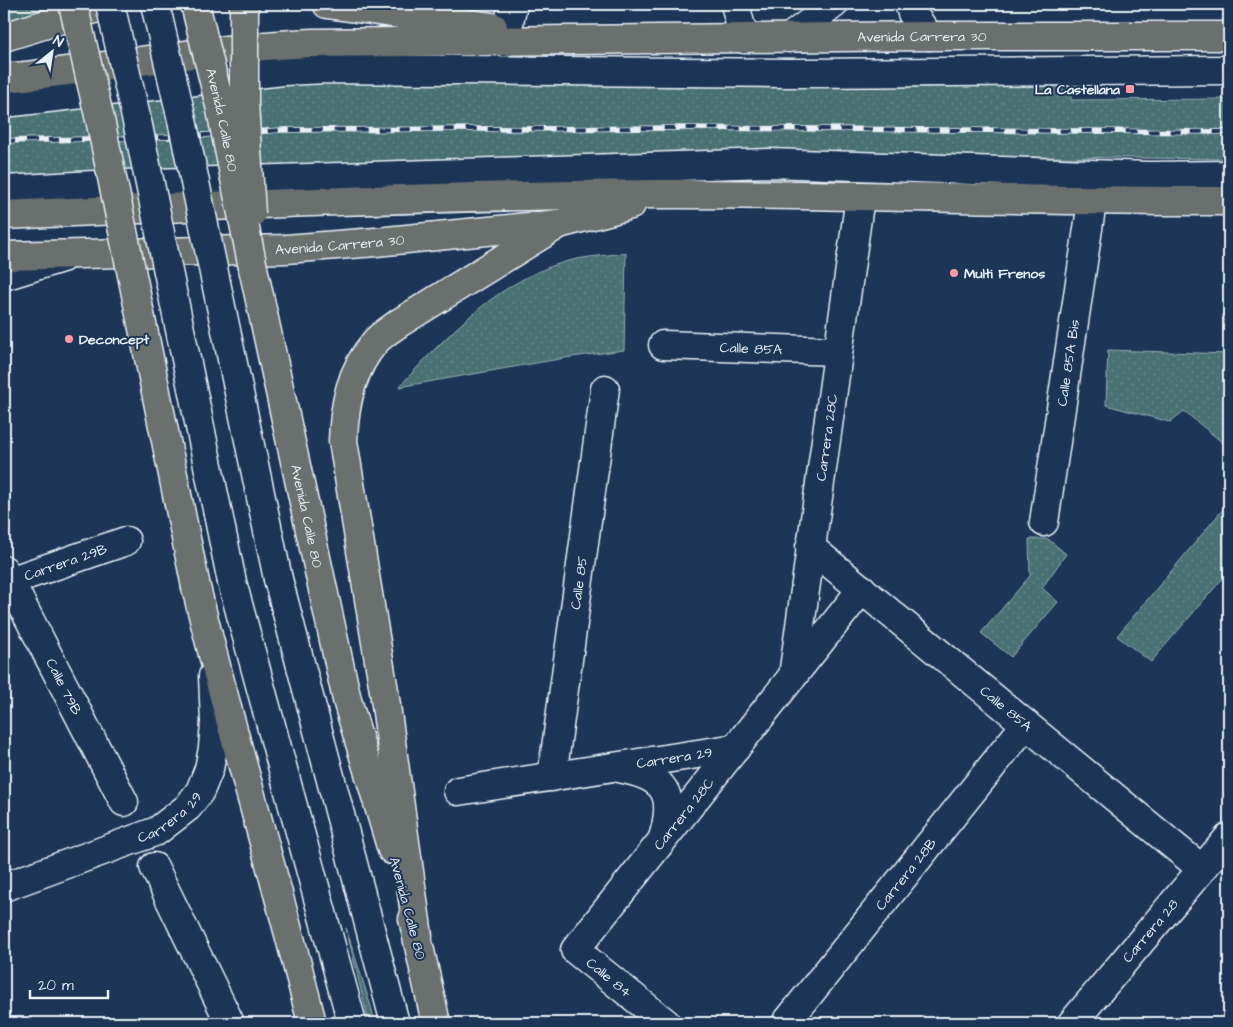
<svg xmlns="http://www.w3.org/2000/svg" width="1233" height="1027" viewBox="0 0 1233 1027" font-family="'Architects Daughter',sans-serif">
<defs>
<pattern id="grass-dots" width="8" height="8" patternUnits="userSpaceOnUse" patternTransform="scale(1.25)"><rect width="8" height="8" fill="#4a7073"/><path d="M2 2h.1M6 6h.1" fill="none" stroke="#648588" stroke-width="1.8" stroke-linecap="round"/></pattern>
</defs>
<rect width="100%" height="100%" fill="#1d3557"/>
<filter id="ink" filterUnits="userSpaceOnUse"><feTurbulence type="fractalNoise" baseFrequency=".02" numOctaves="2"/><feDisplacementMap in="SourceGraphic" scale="10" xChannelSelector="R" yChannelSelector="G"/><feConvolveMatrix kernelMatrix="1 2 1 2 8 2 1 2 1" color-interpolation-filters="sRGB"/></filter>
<g filter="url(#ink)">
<g fill="url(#grass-dots)" stroke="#99b0b6">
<path d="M4,4H45L47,13L4,25Z"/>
<path d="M264,80L1071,86V100L1229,99V159L772,154L4,178V113Z"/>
<path d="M626,253L624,350L565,358L399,387C448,334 504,274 577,259C593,256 610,255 626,253Z"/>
<path d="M1108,350L1229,354V448L1184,411L1170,422L1106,405Z"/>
<path d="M1229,502V571L1151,662L1117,636Z"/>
<path d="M1029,539H1048L1066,554L1042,588L1058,602L1011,657L981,633L1030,576Z"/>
<path d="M346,928L372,1010L375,1023H369Z"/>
</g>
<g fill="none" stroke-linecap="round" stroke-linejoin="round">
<g stroke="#e8f1f8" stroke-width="31">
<g id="minor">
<path d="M735,4L744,39"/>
<path d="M909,4L912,13L929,36"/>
<path d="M789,38L834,4"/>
<path d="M505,42L513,4"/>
<path d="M4,103L283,71L327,69L797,73L1229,70"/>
<path d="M4,190L94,185L769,163L1149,176L1229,175"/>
<path d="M4,276L62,258"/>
<path id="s1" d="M663,345L837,351"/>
<path id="s2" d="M1044,522L1092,202"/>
<path id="s3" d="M810,547L1202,869"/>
<path id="s4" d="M4,570L124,802"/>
<path d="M278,579L395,1023"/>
<path d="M232,582L352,1023"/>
<path id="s5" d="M4,583L126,541"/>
<path id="s6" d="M793,676L860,197"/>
<path d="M619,768C666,777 676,793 663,838"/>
<path id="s7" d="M552,777L605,389"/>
<path id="s8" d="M458,791L736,748"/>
<path d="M154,867L230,1023"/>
<path id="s9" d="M4,887L157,831L188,807L200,791L209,769L213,748L215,722L213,676"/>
<path id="s10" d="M666,1023L575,950L862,589"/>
<path id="s11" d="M786,1023L1026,724"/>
<path id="s12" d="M1072,1023L1229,837"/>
</g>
</g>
<g stroke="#e8f1f8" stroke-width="31">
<g id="highway">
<path d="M327,4L493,27"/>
<path d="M4,37L111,4"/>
<path id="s13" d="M4,78C107,69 208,47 312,43L929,36H1229"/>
<path d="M4,215C227,205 451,195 675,194C860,194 1044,202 1229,201"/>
<path id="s14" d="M4,256L286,249L376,242L559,224L631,205"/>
<path id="s15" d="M253,268L347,700L392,850"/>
<path d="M196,587C231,733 276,877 312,1023"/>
<path d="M413,919L436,1023"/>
<path d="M418,936L384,691L343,441C344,405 351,370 375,342C381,335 391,329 399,323L559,224"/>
</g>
</g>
<use href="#minor" stroke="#1d3557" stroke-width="28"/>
<use href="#highway" stroke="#6a706d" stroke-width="28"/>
<g stroke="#e8f1f8" stroke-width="5.5">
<path id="rail" d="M4,141L173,137L282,130L684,128L1229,132"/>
</g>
<use href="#rail" stroke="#1d3557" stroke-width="4" stroke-dasharray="11" stroke-linecap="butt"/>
<g stroke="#e8f1f8" stroke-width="31" stroke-linecap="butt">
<g id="minor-bridge">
<path d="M110,4L138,126L232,582"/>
<path d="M155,4L182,120L278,579"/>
</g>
</g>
<g stroke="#e8f1f8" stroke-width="31" stroke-linecap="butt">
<path id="major-bridge" d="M244,4V103L251,214"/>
</g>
<g stroke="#e8f1f8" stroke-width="31" stroke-linecap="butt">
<g id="highway-bridge">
<path d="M73,4L101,124L196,587"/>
<path id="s16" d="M195,4L221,110L253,268"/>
</g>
</g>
<use href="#minor-bridge" stroke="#1d3557" stroke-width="28"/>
<use href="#major-bridge" stroke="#6a706d" stroke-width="28"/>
<use href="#highway-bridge" stroke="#6a706d" stroke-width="28"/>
</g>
</g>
<g fill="#ff9aa2" stroke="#1d3557" stroke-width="2">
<rect x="1125" y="84" width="10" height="10" rx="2.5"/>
<circle cx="954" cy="273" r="5"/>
<circle cx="69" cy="339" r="5"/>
</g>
<g text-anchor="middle" stroke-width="4" stroke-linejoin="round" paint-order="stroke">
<g font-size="14" fill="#e8f1f8" stroke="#1d3557">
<text dy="5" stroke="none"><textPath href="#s13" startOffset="920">Avenida Carrera 30</textPath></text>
<text dy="5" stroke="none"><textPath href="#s16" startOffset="119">Avenida Calle 80</textPath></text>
<text dy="5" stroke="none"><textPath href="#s14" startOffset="336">Avenida Carrera 30</textPath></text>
<text dy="5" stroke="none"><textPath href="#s1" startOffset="88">Calle 85A</textPath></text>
<text dy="5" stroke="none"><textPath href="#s2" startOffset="161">Calle 85A Bis</textPath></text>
<text dy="5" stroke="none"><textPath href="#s6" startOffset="241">Carrera 28C</textPath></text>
<text dy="5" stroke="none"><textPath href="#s15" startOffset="254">Avenida Calle 80</textPath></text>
<text dy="5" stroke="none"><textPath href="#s5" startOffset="65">Carrera 29B</textPath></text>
<text dy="5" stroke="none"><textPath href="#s7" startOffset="196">Calle 85</textPath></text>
<text dy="5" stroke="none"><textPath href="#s4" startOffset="131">Calle 79B</textPath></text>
<text dy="5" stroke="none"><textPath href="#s3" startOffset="254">Calle 85A</textPath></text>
<text dy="5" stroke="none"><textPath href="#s8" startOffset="219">Carrera 29</textPath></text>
<text dy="5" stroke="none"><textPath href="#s9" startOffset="181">Carrera 29</textPath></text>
<text dy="5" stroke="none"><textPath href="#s10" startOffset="291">Carrera 28C</textPath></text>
<text dy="5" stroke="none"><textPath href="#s11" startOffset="191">Carrera 28B</textPath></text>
<text transform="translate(408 908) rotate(75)" y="5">Avenida Calle 80</text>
<text dy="5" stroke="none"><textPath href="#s12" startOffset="121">Carrera 28</textPath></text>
<text transform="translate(609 977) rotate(39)" y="5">Calle 84</text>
</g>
<g font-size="14" font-weight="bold" fill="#e8f1f8" stroke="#1d3557" text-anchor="start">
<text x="1120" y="94" text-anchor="end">La Castellana</text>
<text x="964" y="278">Multi Frenos</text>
<text x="79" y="344">Deconcept</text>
</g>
</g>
<rect width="1233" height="1027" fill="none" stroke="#1d3557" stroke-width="20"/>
<rect x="10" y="10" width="1213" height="1007" fill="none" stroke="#e8f1f8" stroke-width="2" filter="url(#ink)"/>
<g transform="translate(52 52) rotate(30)" stroke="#1d3557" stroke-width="4" paint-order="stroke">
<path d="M0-4L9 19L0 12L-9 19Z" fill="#e8f1f8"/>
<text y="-8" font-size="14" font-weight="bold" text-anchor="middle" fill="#e8f1f8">N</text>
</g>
<path d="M30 990v8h78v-8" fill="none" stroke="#e8f1f8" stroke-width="2.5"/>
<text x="38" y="990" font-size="15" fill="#e8f1f8" stroke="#1d3557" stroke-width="4" paint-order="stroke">20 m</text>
</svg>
